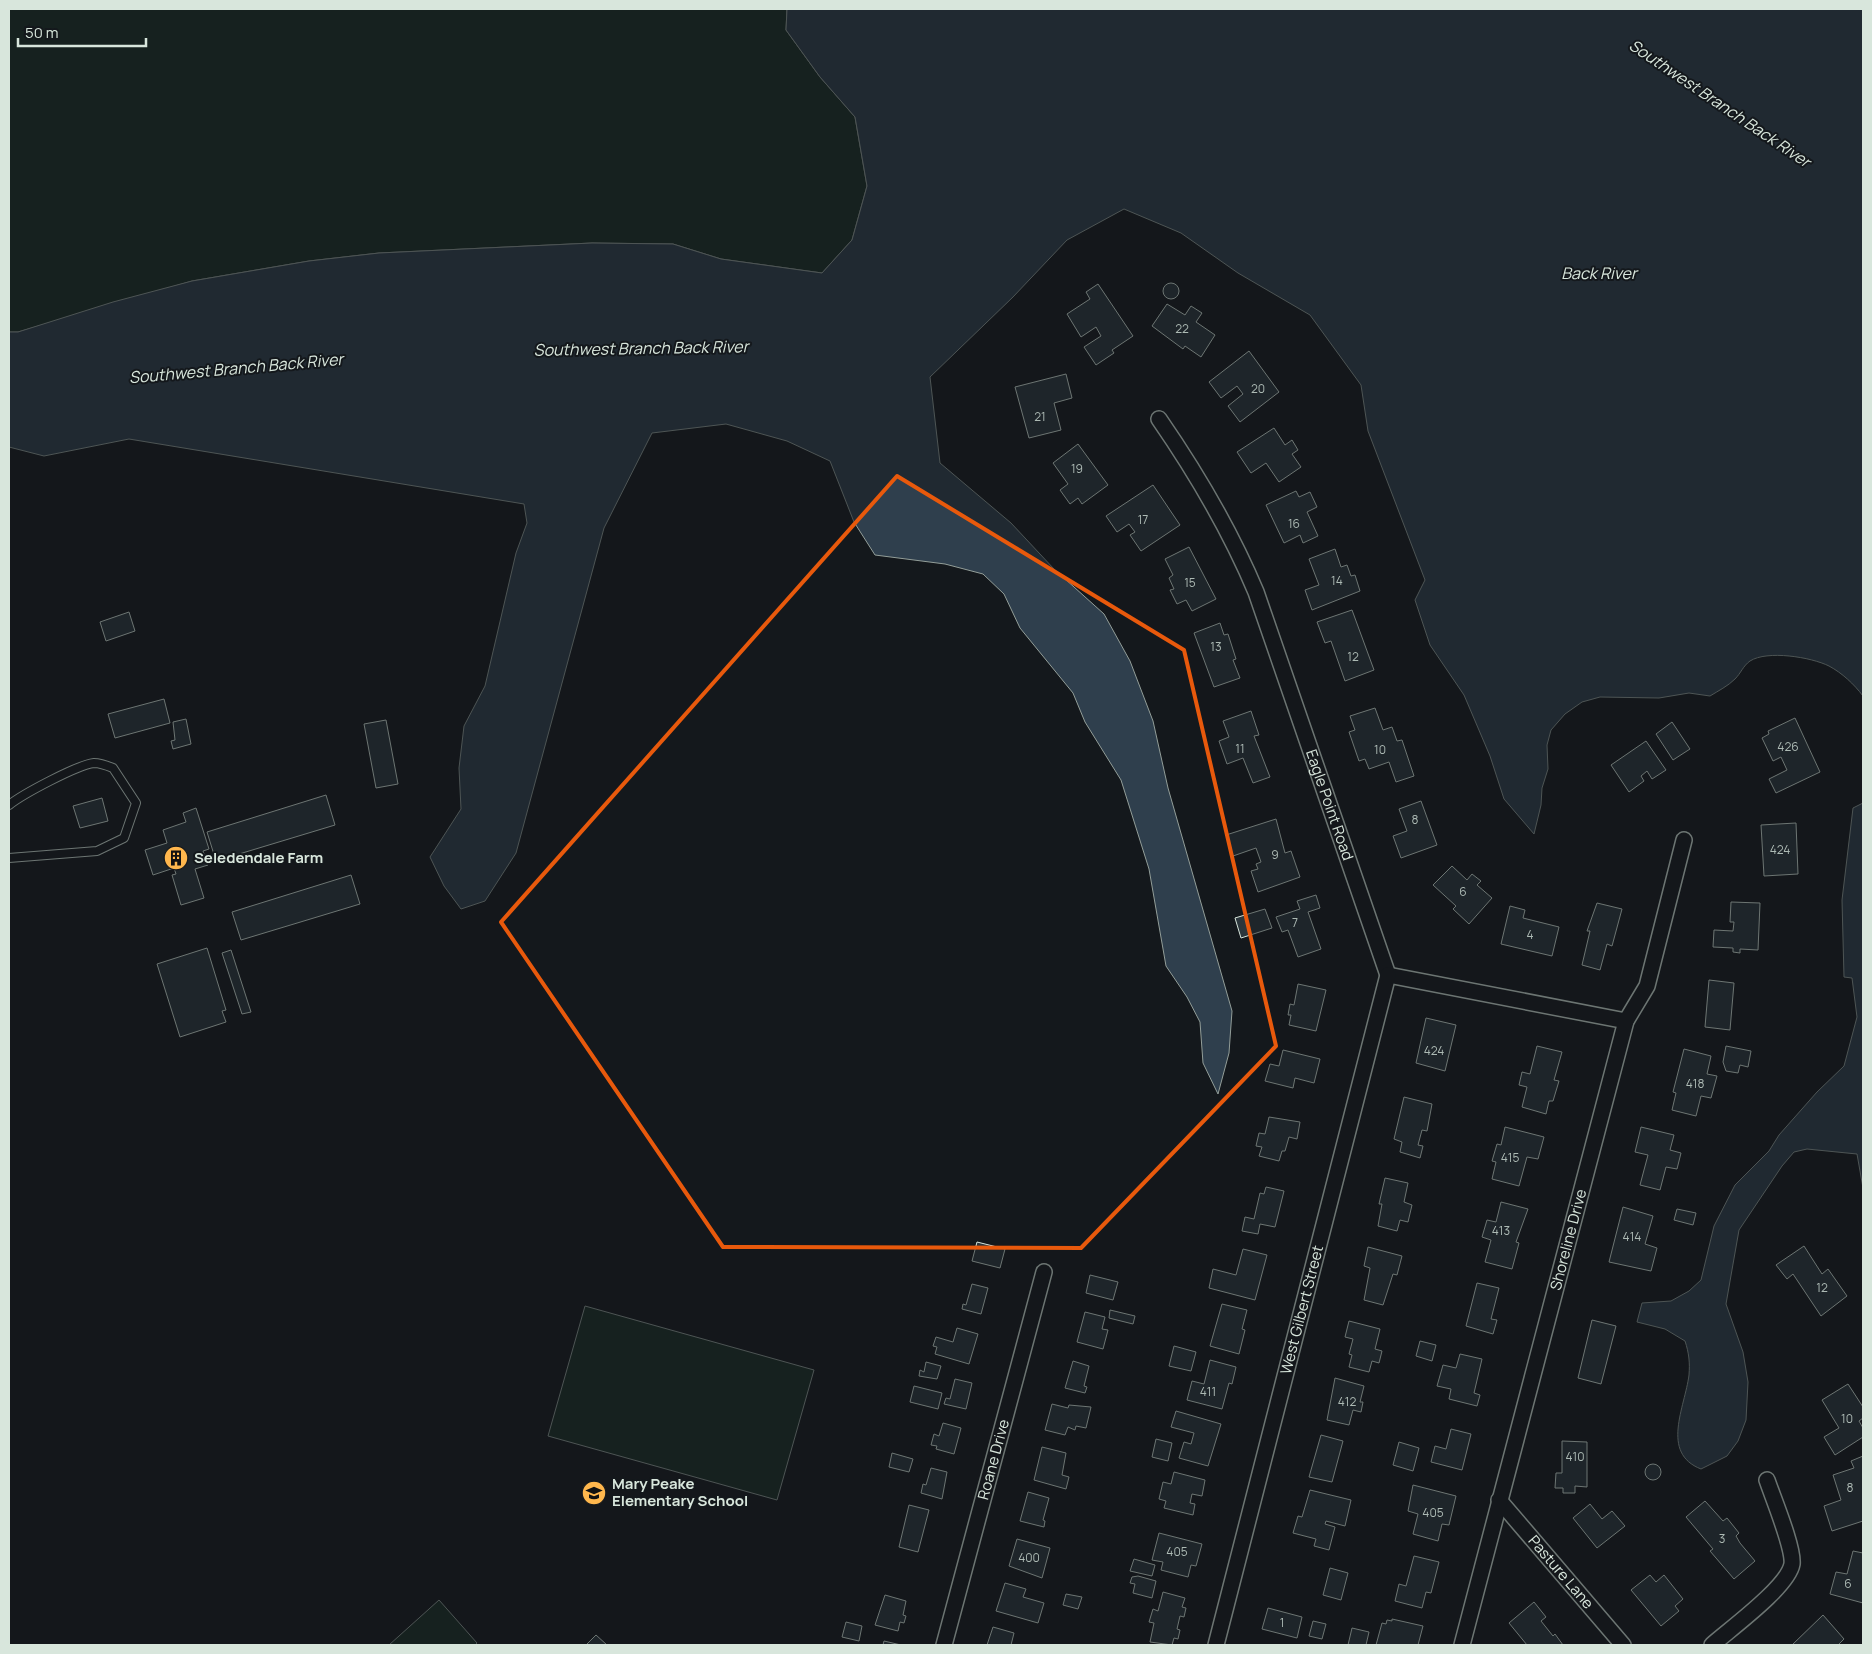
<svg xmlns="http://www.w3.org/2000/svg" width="1872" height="1654" viewBox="0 0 1872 1654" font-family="Manrope,sans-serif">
<rect width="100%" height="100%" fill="#14181c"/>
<g fill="#1a2d24" stroke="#939e99">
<path d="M9,9H787L786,30L820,77L855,117L867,186L852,240L822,273L721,259L673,244L592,243L379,253L309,261L192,281L18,332H9Z"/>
<path d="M585,1306L814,1370L777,1500L548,1436Z"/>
<path d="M439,1600L477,1643L475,1645H389Z"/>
</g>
<g fill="#2f3f4d" stroke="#939e99">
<path d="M787,9H1863V696C1854,684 1842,673 1829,666C1811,657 1767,650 1750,661C1743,666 1741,673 1735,679C1728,686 1718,691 1710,696L1689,693L1659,698L1600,697L1582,702L1565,714L1551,730L1547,745L1548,769L1542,788L1541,805L1534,834L1504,799L1490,756L1464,695L1430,645L1415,600L1425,580L1368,431L1361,385L1310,315L1238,273L1181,233L1124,209L1067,240L1013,297L930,377L940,463L1011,523L1054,569L1104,614L1130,661L1153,721L1168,788L1232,1011L1229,1053L1218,1094L1203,1063L1200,1022L1187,997L1166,966L1149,869L1121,780L1085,722L1073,693L1020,628L1004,594L983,574L945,564L875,555L854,522L830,461L787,441L726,424L652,433L604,528L516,853L485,901L461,909L444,886L430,857L461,809L459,768L464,726L485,686L516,553L527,523L524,504L129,439L44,456L9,447V332H18L113,302L192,281L309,261L379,253L592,243L673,244L721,259L822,273L852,240L867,186L855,117L820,77L786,30Z"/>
<path d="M1863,803V1188L1857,1154L1807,1149L1794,1152L1782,1166L1739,1230L1726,1304L1743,1352L1748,1382L1746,1420L1738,1441L1727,1456L1701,1469C1660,1453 1685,1407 1689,1375C1690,1363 1689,1353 1685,1341L1665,1329L1637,1322L1642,1303L1671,1301L1689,1291L1701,1280L1714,1226L1735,1185L1769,1151L1779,1135L1817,1092L1844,1066L1857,1017L1852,978L1844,977L1842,900L1853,808Z"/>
</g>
<g fill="#2c363c" stroke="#d8e6dc">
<circle cx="1171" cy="291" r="8"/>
<path d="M1098,284L1133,336L1112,350L1114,353L1096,365L1084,347L1101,336L1096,327L1081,337L1067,314L1090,299L1086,292Z"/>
<path d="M1167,304L1185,315L1191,306L1202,313L1196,322L1215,335L1201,357L1185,346L1183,349L1152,326Z"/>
<path d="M1249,351L1279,392L1240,422L1228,406L1243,394L1237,386L1221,398L1209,382Z"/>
<path d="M1066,374L1072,398L1054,403L1061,430L1029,438L1015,387Z"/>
<path d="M1274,428L1285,445L1292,440L1298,450L1292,454L1301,467L1279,482L1266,463L1251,473L1237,452Z"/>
<path d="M1078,444L1108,485L1082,504L1078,498L1070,504L1060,490L1068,484L1053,463Z"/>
<path d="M1153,485L1180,525L1141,551L1130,535L1135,532L1129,524L1117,532L1106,516Z"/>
<path d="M1296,491L1299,497L1310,492L1317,507L1307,512L1318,536L1303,543L1300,535L1284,543L1266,505Z"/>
<path d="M1189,547L1216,599L1192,611L1186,600L1177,604L1170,590L1174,589L1169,578L1173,575L1165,559Z"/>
<path d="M1335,549L1341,567L1347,565L1351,576L1355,575L1360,591L1312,610L1305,590L1319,585L1309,559Z"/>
<path d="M1352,610L1374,670L1345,681L1331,641L1325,643L1317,622Z"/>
<path d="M129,612L135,631L106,641L100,622Z"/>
<path d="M1220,623L1224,635L1228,634L1236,659L1233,660L1240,678L1214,687L1194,633Z"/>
<path d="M164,699L170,723L115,738L108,714Z"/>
<path d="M1375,708L1383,730L1392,727L1397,741L1402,740L1414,776L1396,782L1389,762L1369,769L1365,759L1359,761L1349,732L1355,730L1350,716Z"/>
<path d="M1251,711L1259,735L1254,736L1270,777L1253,783L1243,758L1227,764L1219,741L1229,737L1223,721Z"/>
<path d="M1795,718L1820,772L1776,793L1769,779L1787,770L1781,757L1773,761L1762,738L1769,734L1768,731Z"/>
<path d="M186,719L191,744L173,749L171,741L175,740L173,722Z"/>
<path d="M386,720L398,784L376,788L364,724Z"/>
<path d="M1672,722L1690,749L1673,760L1656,734Z"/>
<path d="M1646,741L1666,770L1652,779L1647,771L1641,776L1644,781L1629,792L1611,765Z"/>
<path d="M326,795L335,825L216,861L207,832Z"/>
<path d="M102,798L108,821L80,828L73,806Z"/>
<path d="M1421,801L1437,845L1401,858L1393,836L1407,831L1399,809Z"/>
<path d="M196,808L209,849L203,851L208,865L195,869L204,898L181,905L172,875L176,874L174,868L153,875L145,850L167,843L163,830L186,822L183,813Z"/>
<path d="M1276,819L1285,853L1291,851L1300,877L1258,892L1251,871L1258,869L1256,864L1261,862L1256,848L1233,856L1226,835Z"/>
<path d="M1796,823L1798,874L1764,876L1761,825Z"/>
<path d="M1452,866L1467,880L1472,874L1481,881L1477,885L1492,898L1469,924L1453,909L1456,906L1433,885Z"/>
<path d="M351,875L360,904L241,940L232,912Z"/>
<path d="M1316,895L1320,908L1308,912L1321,949L1298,957L1288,930L1282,932L1276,917L1300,909L1297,901Z"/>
<path d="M1731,902L1760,903L1758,950L1740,949V953L1733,952V948L1713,947L1714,930L1733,931L1734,922H1730Z"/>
<path d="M1597,903L1622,909L1612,946L1607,944L1600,970L1582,965L1590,931H1587Z"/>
<path d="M1510,906L1525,910L1523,918L1559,927L1552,956L1501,944Z"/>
<path d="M1265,909L1272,928L1241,938L1235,918Z"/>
<path d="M207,948L226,1010L222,1011L226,1022L180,1037L157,964Z"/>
<path d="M231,950L251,1012L242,1014L222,953Z"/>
<path d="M1709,980L1734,983L1730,1030L1705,1027Z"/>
<path d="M1298,984L1326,990L1316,1031L1289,1025L1291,1015H1288L1290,1004L1294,1005Z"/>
<path d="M1426,1018L1456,1025L1445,1071L1416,1063Z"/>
<path d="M1537,1046L1562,1052L1554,1080L1559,1081L1553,1101H1549L1546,1114L1522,1107L1527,1087L1519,1085L1522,1072L1530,1074Z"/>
<path d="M1726,1046L1751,1051L1748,1067L1740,1065L1738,1073L1726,1071L1723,1062Z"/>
<path d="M1684,1049L1711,1056L1707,1074L1717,1076L1711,1098L1701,1096L1696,1116L1672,1110L1676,1093L1673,1092Z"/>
<path d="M1283,1050L1320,1059L1314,1083L1295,1078L1293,1088L1265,1081L1270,1064L1279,1066Z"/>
<path d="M1404,1097L1432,1104L1427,1131L1422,1130L1418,1145L1423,1146L1420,1158L1400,1152L1402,1142L1394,1139Z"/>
<path d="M1269,1117L1300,1122L1297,1139L1289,1137L1285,1151H1282L1279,1161L1259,1156L1262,1147L1256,1146L1259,1133L1265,1134Z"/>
<path d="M1505,1127L1544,1137L1538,1159L1527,1157L1519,1186L1492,1179L1496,1162L1492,1161L1497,1144L1501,1145Z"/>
<path d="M1641,1127L1674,1135L1670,1150L1681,1153L1677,1169L1666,1167L1660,1190L1640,1185L1648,1155L1635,1152Z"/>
<path d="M1385,1178L1408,1183L1404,1202L1412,1205L1408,1222L1400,1220L1397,1231L1378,1226L1382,1204H1379Z"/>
<path d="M1266,1187L1284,1191L1275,1227L1260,1224L1258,1234L1242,1231L1245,1217L1254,1219L1260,1193L1264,1194Z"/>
<path d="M1501,1202L1528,1209L1516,1242L1519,1243L1512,1269L1485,1262L1491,1240L1482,1237L1487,1220L1496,1222Z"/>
<path d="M1623,1207L1653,1216L1645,1244L1657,1248L1651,1271L1609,1262Z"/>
<path d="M1677,1209L1696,1213L1693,1225L1674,1220Z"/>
<path d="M977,1242L1005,1249L1000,1268L972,1261Z"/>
<path d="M1804,1246L1822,1274L1828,1269L1847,1296L1821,1316L1793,1274L1787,1279L1776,1265Z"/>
<path d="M1368,1247L1402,1256L1397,1275L1393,1274L1383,1305L1364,1300L1370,1268L1364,1266Z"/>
<path d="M1243,1249L1267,1255L1255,1300L1209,1288L1213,1269L1236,1275Z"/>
<path d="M1090,1275L1118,1282L1113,1300L1086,1293Z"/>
<path d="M1477,1283L1499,1288L1491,1319L1497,1320L1493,1334L1466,1326Z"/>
<path d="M972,1284L988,1288L981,1314L962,1309L963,1304L966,1305Z"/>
<path d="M1222,1304L1247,1310L1242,1329L1245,1330L1239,1354L1210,1346Z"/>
<path d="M1110,1310L1135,1316L1133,1324L1109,1318Z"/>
<path d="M1085,1312L1105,1317L1102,1329L1108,1330L1103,1349L1077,1342Z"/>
<path d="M1592,1320L1616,1326L1601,1384L1578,1378Z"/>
<path d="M1349,1321L1380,1329L1375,1349L1382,1351L1379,1363L1372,1361L1369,1372L1349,1367L1352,1355L1349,1354L1353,1339L1345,1337Z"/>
<path d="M957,1328L978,1334L969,1364L935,1354L937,1347L933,1346L936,1337L953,1342Z"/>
<path d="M1420,1341L1436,1345L1432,1361L1416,1356Z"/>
<path d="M1174,1346L1196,1352L1191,1371L1169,1366Z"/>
<path d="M1460,1354L1482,1359L1474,1393L1480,1395L1477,1406L1449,1399L1451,1389L1437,1386L1443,1365L1456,1368Z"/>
<path d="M1210,1360L1236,1367L1232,1384L1229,1383L1222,1409L1187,1400L1192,1381L1204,1384Z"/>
<path d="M1073,1361L1089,1366L1084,1386L1087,1387L1085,1393L1065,1388Z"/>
<path d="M926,1362L941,1366L937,1379L919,1376L920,1370L924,1372Z"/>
<path d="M1335,1378L1364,1386L1360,1402H1363L1361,1412L1353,1410L1349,1425L1327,1420Z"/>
<path d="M955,1379L972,1383L966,1409L944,1404L946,1398L950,1399Z"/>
<path d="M1848,1384L1863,1407V1418L1859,1421L1863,1428V1437L1835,1455L1824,1437L1839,1428L1822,1400Z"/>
<path d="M914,1386L942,1393L938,1409L910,1402Z"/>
<path d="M1052,1404L1068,1408L1069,1405L1091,1407L1086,1428L1076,1426L1075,1430L1068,1427L1065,1435L1045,1430Z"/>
<path d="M1176,1411L1221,1424L1208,1466L1179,1458L1184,1442L1191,1444L1194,1433L1171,1427Z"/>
<path d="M943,1423L961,1428L954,1454L936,1449L937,1446L931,1445L934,1434L939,1436Z"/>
<path d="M1451,1429L1471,1434L1462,1470L1431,1462L1435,1446L1446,1449Z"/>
<path d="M1321,1435L1343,1441L1332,1482L1309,1477Z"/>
<path d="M1156,1439L1172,1443L1168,1461L1152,1457Z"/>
<path d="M1562,1441L1587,1442V1487L1575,1486V1493H1563V1488H1555L1556,1473H1562Z"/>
<path d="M1399,1442L1419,1448L1413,1471L1393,1465Z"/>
<path d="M1042,1447L1066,1453L1062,1475L1069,1477L1066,1489L1034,1480Z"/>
<path d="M892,1453L913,1459L909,1472L889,1467Z"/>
<path d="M1863,1456V1521L1832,1531L1824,1506L1841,1500L1833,1475L1854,1468L1851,1461Z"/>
<circle cx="1653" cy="1472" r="8"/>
<path d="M931,1468L947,1472L942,1499L921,1493L923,1484L926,1485Z"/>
<path d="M1174,1472L1205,1480L1202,1496L1192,1494L1190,1503L1195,1504L1193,1515L1164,1508L1166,1501L1159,1499L1163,1482L1171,1484Z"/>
<path d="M1413,1485L1456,1496L1449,1525L1442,1524L1438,1541L1413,1534L1418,1514L1408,1511Z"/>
<path d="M1310,1490L1351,1500L1345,1526L1326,1521L1325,1524L1335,1527L1329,1550L1314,1546L1316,1539L1293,1533L1298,1516L1302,1517Z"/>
<path d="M1028,1492L1049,1498L1043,1520L1045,1521L1044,1527L1020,1521Z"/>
<path d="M1705,1501L1723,1521L1727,1518L1739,1533L1736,1536L1740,1543L1755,1561L1734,1579L1710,1551L1713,1549L1686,1517Z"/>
<path d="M1590,1504L1602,1519L1612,1511L1625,1526L1597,1548L1573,1518Z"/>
<path d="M909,1505L929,1510L918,1552L899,1547Z"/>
<path d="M1159,1533L1202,1544L1196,1566L1191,1565L1188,1577L1161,1570L1163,1562L1152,1560Z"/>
<path d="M1017,1539L1050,1548L1042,1578L1009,1566Z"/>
<path d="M1853,1551L1863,1553V1603L1830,1594L1836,1572L1847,1574Z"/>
<path d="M1414,1556L1439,1562L1431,1593L1426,1592L1422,1608L1395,1601L1399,1584L1406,1586Z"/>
<path d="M1134,1559L1155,1565L1152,1576L1130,1571Z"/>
<path d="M1330,1568L1348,1573L1341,1600L1323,1595Z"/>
<path d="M1650,1575L1656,1582L1664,1575L1683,1599L1675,1606L1679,1611L1661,1626L1631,1590Z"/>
<path d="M1138,1576L1156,1581L1152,1598L1133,1593L1135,1584L1130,1583L1132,1577Z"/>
<path d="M1005,1583L1026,1589L1023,1597L1044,1603L1038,1623L996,1611Z"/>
<path d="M1163,1592L1185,1598L1182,1607L1186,1608L1184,1617L1180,1616L1177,1629L1180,1630L1178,1639L1174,1638L1172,1645L1150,1642L1154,1623L1149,1622L1153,1609L1158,1611Z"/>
<path d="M1066,1594L1082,1597L1078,1609L1063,1605Z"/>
<path d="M885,1595L906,1601L903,1615L906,1616L904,1623L900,1622L898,1631L875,1625Z"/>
<path d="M1534,1602L1546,1617L1541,1621L1553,1636L1555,1634L1563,1645H1527L1509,1623Z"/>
<path d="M1268,1608L1302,1617L1297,1638L1262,1629Z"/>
<path d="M1823,1615L1844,1639L1838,1645H1792Z"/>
<path d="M1392,1619L1423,1626L1418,1645H1376L1382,1623L1386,1624L1387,1620L1392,1621Z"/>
<path d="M1313,1621L1326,1624L1322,1639L1309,1636Z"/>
<path d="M846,1622L862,1626L859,1641L842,1637Z"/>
<path d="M993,1627L1014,1633L1011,1645H987Z"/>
<path d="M1352,1628L1369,1632L1366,1645H1348Z"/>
<path d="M596,1635L607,1645H586Z"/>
<path d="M884,1641L901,1645H883Z"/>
</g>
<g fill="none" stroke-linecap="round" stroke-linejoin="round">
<g stroke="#d8e6dc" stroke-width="10">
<path id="lane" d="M9,805C23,794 77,765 94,763C99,763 108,766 113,768L136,803L124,838L97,851L9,858"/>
</g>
<g stroke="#d8e6dc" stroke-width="18">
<g id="street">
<path id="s1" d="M1159,419C1197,474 1230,530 1256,592L1388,975"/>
<path d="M1388,975L1626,1021"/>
<path id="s2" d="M1499,1500L1623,1645"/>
<path id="s3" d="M944,1645L1044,1272"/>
<path id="s4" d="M1216,1645L1388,975"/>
<path id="s5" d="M1462,1645L1626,1021L1647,986L1684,840"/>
<path d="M1712,1645C1730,1629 1788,1587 1792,1564C1794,1548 1773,1498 1767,1480"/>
</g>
</g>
<use href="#lane" stroke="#14181c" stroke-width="8"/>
<use href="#street" stroke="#14181c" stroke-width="15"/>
</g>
<path d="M0 0H1872V1654H0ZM897,476L1184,650L1276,1046L1081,1248L723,1247L501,922Z" fill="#14181c" fill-opacity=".55" fill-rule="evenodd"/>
<path fill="none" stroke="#e8590c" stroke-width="4" stroke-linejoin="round" d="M897,476L1184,650L1276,1046L1081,1248L723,1247L501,922Z"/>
<defs>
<g id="building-disc" transform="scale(1.25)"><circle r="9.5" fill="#ffb74d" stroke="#14181c"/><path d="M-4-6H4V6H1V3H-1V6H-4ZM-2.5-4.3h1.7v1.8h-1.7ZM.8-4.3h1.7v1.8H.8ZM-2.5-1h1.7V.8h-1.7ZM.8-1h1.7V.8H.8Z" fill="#111"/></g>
<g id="school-disc" transform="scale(1.25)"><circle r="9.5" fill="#ffb74d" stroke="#14181c"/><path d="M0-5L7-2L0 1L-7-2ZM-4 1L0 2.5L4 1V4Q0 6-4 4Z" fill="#111"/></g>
</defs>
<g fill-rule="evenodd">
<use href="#building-disc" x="176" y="858"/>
<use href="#school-disc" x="594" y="1493"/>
</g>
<g text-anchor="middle" stroke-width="4" stroke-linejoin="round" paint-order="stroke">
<g font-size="12" fill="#adbab4">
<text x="1182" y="333">22</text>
<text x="1258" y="393">20</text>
<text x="1040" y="421">21</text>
<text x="1077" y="473">19</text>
<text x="1143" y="524">17</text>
<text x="1294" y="528">16</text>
<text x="1337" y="585">14</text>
<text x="1190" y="587">15</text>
<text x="1216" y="651">13</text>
<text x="1353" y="661">12</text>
<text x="1788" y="751">426</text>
<text x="1240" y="753">11</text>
<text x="1380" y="754">10</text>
<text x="1415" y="824">8</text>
<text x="1780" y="854">424</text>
<text x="1275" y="859">9</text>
<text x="1463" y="896">6</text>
<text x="1295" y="927">7</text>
<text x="1530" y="939">4</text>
<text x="1434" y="1055">424</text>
<text x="1695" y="1088">418</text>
<text x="1510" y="1162">415</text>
<text x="1501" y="1235">413</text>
<text x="1632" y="1241">414</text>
<text x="1822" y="1292">12</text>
<text x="1208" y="1396">411</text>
<text x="1347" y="1406">412</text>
<text x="1847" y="1423">10</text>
<text x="1575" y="1461">410</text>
<text x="1850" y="1492">8</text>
<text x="1433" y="1517">405</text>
<text x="1722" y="1543">3</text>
<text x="1177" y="1556">405</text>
<text x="1029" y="1562">400</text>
<text x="1848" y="1588">6</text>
<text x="1282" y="1627">1</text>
</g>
<g font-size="15" fill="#d8e6dc" stroke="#14181c">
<text dy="5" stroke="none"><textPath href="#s1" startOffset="424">Eagle Point Road</textPath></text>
<text dy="5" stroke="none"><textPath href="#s5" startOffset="419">Shoreline Drive</textPath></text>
<text dy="5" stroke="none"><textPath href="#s4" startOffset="346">West Gilbert Street</textPath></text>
<text dy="5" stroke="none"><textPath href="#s3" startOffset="192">Roane Drive</textPath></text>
<text dy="5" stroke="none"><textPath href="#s2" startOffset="95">Pasture Lane</textPath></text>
</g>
<g font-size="15" font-weight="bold" fill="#d8e6dc" stroke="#14181c" text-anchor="start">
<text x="194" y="863">Seledendale Farm</text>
<text x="612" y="1489">Mary Peake<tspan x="612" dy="17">Elementary School</tspan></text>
</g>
<g font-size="16" font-style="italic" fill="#d8e6dc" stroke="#14181c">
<text transform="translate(1720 103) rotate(34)" y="6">Southwest Branch Back River</text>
<text x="1599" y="279">Back River</text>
<text transform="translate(641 348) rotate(-1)" y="6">Southwest Branch Back River</text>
<text transform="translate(236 368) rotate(-5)" y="6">Southwest Branch Back River</text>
</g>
</g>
<rect width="1872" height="1654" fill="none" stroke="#d8e6dc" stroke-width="20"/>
<path d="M18 38v8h128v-8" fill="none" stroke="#d8e6dc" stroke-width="2.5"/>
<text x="25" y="38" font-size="15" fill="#d8e6dc" stroke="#14181c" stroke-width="4" paint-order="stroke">50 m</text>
</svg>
